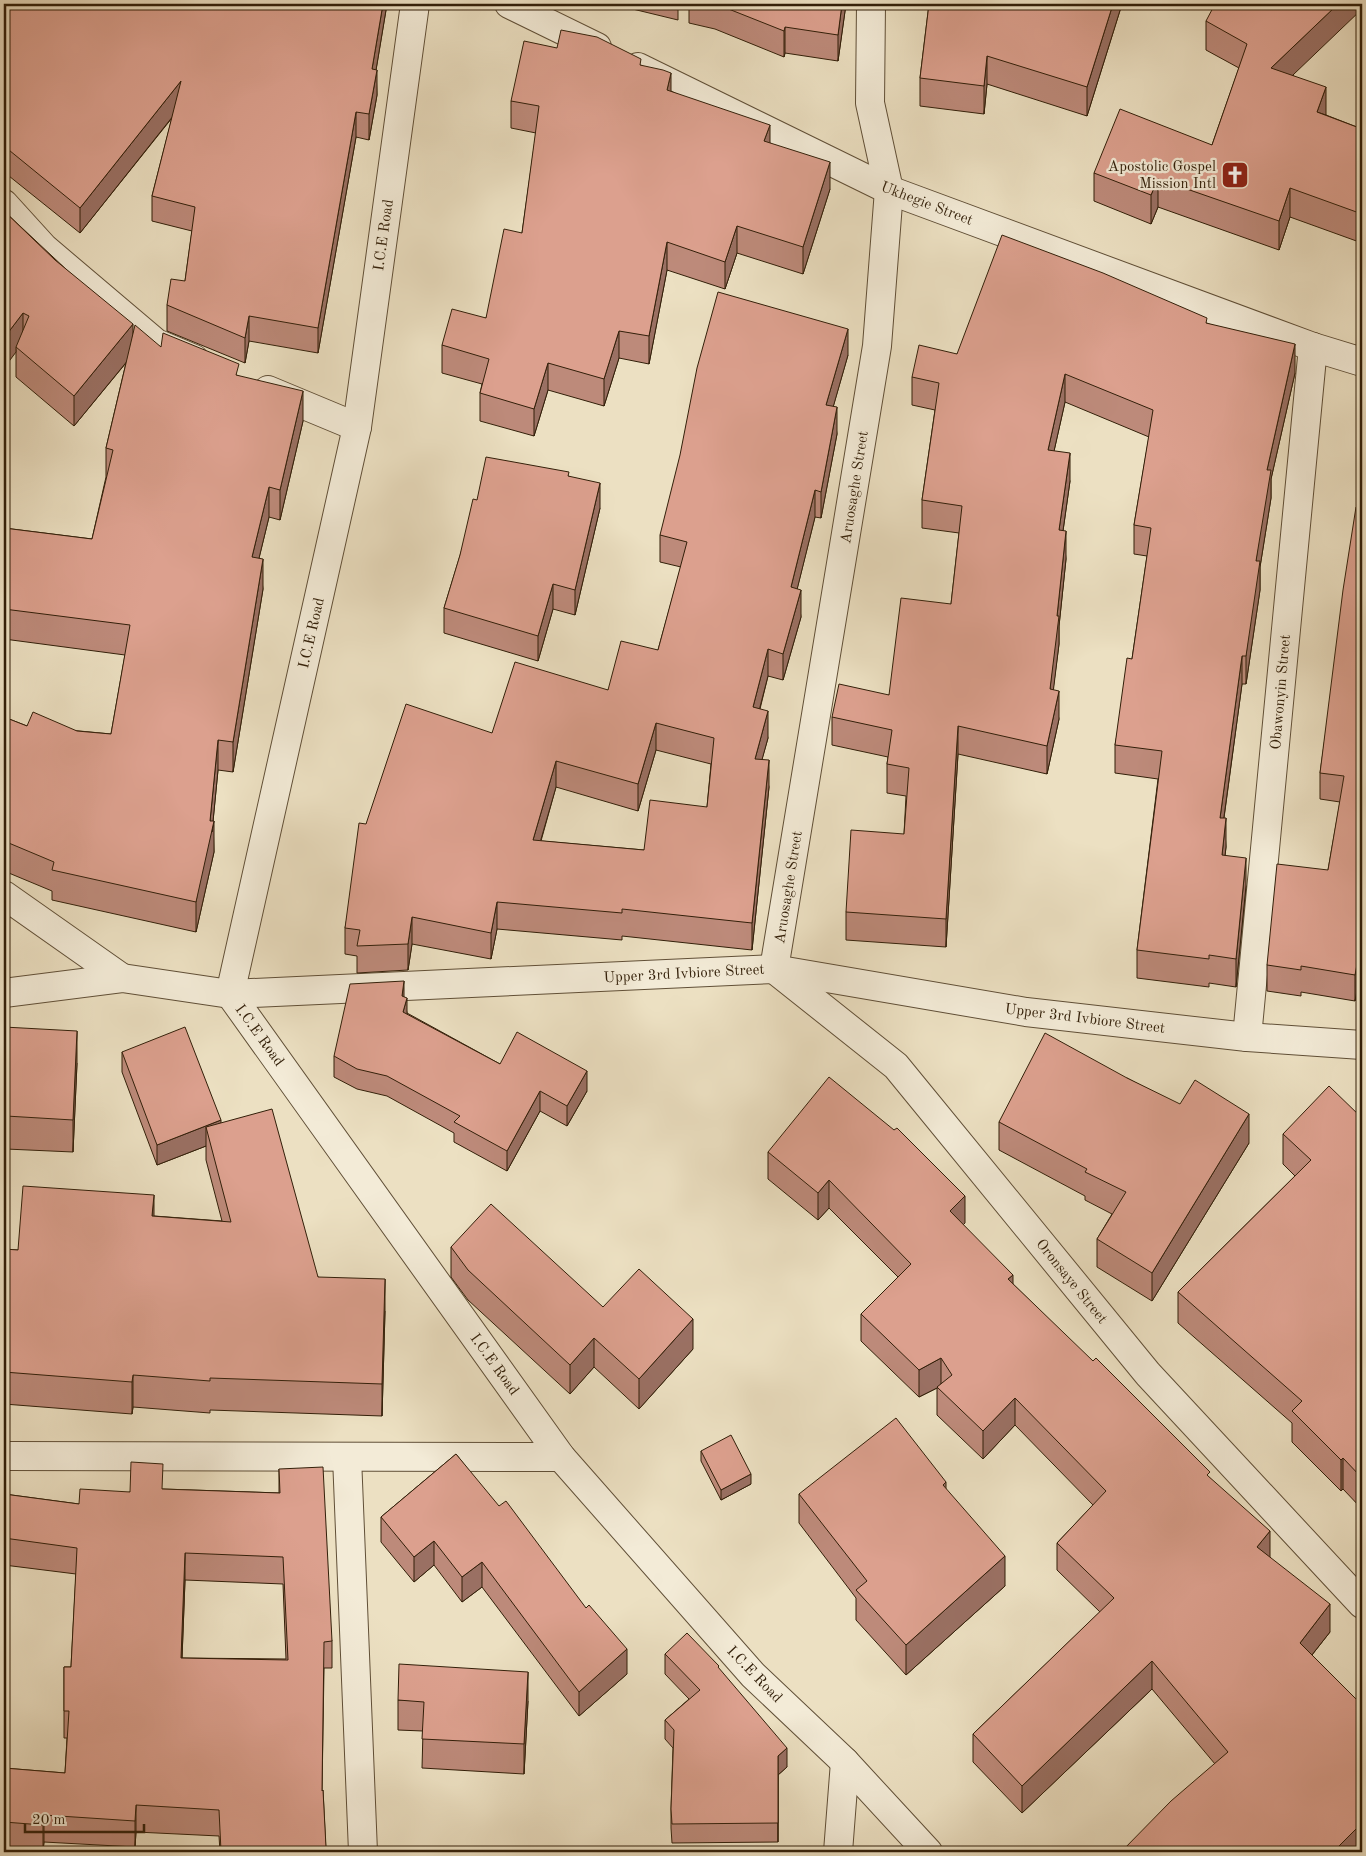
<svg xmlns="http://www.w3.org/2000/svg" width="1366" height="1856" viewBox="0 0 1366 1856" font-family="'Old Standard TT',serif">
<rect width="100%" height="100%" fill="#ece0c2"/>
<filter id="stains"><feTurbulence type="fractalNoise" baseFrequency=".004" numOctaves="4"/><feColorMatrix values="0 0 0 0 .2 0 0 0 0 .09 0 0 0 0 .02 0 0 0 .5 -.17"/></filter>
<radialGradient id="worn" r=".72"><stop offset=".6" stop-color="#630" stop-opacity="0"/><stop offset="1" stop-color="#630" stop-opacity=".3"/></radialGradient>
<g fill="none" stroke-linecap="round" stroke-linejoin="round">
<g stroke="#604f37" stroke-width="30">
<g id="minor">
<path d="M415,4L357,427L230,994L561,1457L753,1675L845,1762L928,1852"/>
<path d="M509,4L597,47"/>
<path d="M871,4L870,103L889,190L877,346L774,969L896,1066L1148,1374L1362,1604"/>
<path d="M638,67L889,190L1313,347L1362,362"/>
<path d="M4,204L44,248L156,343L194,359"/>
<path d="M268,390L357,427"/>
<path d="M4,895L122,978"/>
<path d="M4,993L122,978L230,994L774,969L1026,1012L1247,1037L1362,1045"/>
<path d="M1247,1037L1313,347"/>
<path d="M4,1456L561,1457"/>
<path d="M347,1457L363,1852"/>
<path d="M838,1852L845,1762"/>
</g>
</g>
<use href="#minor" stroke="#f3ebd7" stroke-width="28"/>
</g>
<g fill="#bd8a7a" stroke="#321f09" fill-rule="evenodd">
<path d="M4,4H387L376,70L377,95L369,140L356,137L318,353L249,341L245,363L167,331V305L185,281L192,231L152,221V196L172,118L80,233L4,172Z"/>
<path d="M612,4H678V20Z"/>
<path d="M689,4H846L838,61L785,53L784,57L715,29L689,23Z"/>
<path d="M929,4H1122L1087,116L987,84L984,114L920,106V78Z"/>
<path d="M1280,6L1293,75L1326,115L1362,129V243L1290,217L1279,250L1158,207L1151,224L1094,201V173L1212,145L1239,68L1206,50V21Z"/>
<path d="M641,65L671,91L770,143L830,189L803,274L737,253L725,289L667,270L649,364L619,358L604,406L548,390L534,436L480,421V393L482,384L442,373V345L486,318L522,233L536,133L511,128V101Z"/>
<path d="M4,211L133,332L161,347L239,376L303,421L280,520L269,517L259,558L263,589L233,772L218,770L213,821L214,852L196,932L52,900V891L4,871V717L27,726L111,734L125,655L4,639V528L92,539L106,477V448L126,363L74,426L16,377V352Z"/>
<path d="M1207,324L1295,373L1271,479V498L1260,567V590L1246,684H1242L1224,818L1226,847L1225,855L1246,886L1236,987L1209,983V987L1137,978V950L1158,779L1115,773V745L1132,659L1147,556L1134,554V525L1149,437L1065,402L1054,451L1070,481L1063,531L1066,559L1059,626V644L1053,690L1059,719L1047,774L958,754L946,947L846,940V912L904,834L906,796L887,793V764L888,757L832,745V717L889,695L951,604L959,533L922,528V500L935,410L912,405V377L957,354Z"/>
<path d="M848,355L833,407L837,434L821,518L815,517L797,589L801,617L783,680L768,676L760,709L768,738L762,759L769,787L752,950L622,936V940L497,929L491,959L412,944L408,970L357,973V956L345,954V928L366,824L492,733L608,690L658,650L681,567L660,562V535ZM656,750L711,764L707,807L644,850L541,841L556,787L638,811Z"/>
<path d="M569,476L600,508L575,615L553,609L538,661L444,633V608L477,500Z"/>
<path d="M1362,490V986L1358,985L1355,1001L1301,992V996L1267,991V965L1328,870L1340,802L1320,799V773L1358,507Z"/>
<path d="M404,997L407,1013L500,1064L587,1091L567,1126L540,1111L507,1171L454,1142V1133L387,1096L357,1089L334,1077V1056Z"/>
<path d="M4,1027L77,1063L73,1152L6,1149V1137H4Z"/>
<path d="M122,1052L221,1123L318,1277L385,1311L382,1416L210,1410V1413L133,1407L132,1414L4,1404V1249L18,1250L154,1216L222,1221L206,1160V1146L157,1165L122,1072Z"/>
<path d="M1127,1078L1249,1143L1152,1301L1097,1267V1239L1112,1214L1085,1200V1196L999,1150V1122Z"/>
<path d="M1362,1118V1509L1343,1489L1341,1491L1292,1442V1423L1178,1323V1292L1295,1176L1283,1164V1134Z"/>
<path d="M768,1152L965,1223L963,1225L1013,1284L1210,1478L1270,1558L1330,1632L1312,1655L1362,1850L1360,1852H1121L1215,1764L1152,1689L1022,1813L973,1762V1734L1100,1612L1057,1570V1543L1093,1505L1015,1425L983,1459L937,1415V1388L919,1397L861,1341V1314L898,1277L829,1208L818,1220L768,1179Z"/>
<path d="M451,1247L603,1307L693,1349L639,1409L594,1367L570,1394L468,1300L451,1277Z"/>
<path d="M701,1451L751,1484L721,1500L701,1461Z"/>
<path d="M456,1454L627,1674L579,1716L482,1587L462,1602L434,1565L414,1582L381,1542V1517Z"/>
<path d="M279,1469L332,1641V1668H324L322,1791L323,1790L326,1852H220L219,1836L136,1832L135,1847L44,1842L43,1851L4,1848V1768L65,1773L67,1738H64V1667H71L76,1574L4,1565V1494L79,1504L130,1492L163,1489L279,1493ZM185,1580L283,1584L286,1659L182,1658Z"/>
<path d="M946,1490L1005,1586L906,1675L856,1620V1598L799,1523V1494Z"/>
<path d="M665,1654L719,1669L787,1767L778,1775V1842L672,1843L671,1828V1809L673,1748L665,1739V1720L689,1699L665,1674Z"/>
<path d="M398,1700L528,1701L524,1774L422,1768L423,1731L398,1730Z"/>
</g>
<g fill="#9a7063" stroke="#321f09">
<path d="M383,4H387L372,94V69Z"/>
<path d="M842,4H846L838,61V35Z"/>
<path d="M1113,4H1122L1087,116V87Z"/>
<path d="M1338,4H1362V9L1271,96V68Z"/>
<path d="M785,27V53L784,57V31Z"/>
<path d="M987,56V84L984,114V86Z"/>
<path d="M377,70V95L369,140V114Z"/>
<path d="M671,73V101L667,90Z"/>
<path d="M181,81V106L80,233V208Z"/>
<path d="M1326,87V115L1317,112Z"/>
<path d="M356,112V137L318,353V328Z"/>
<path d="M770,125V152L764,141Z"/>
<path d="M830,162V189L803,274V247Z"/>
<path d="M1158,179V207L1151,224V195Z"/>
<path d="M1290,188V217L1279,250V221Z"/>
<path d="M737,226V253L725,289V262Z"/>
<path d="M667,242V270L649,364V336Z"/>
<path d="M23,313V343L16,347V352L4,368V338Z"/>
<path d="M249,316V341L245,363V338Z"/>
<path d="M133,324V354L74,426V396Z"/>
<path d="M848,329V355L826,432V405Z"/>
<path d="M619,331V358L604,406V379Z"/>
<path d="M1295,344V373L1271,479V498L1260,567V590L1246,684V656L1256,561L1267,470Z"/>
<path d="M548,363V390L534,436V409Z"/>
<path d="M1065,374V402L1048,478V450Z"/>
<path d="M303,391V421L280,520V490Z"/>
<path d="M837,407V434L821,518V492Z"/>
<path d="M1070,453V481L1059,559V530Z"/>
<path d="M600,483V508L575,615V590Z"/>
<path d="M269,487V517L252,587V557Z"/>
<path d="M815,490V517L791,614V587Z"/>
<path d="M1066,531V559L1059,626V644L1050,718V689L1057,616Z"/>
<path d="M263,559V589L233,772V742Z"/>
<path d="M553,584V609L538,661V636Z"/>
<path d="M801,590V617L783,680V654Z"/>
<path d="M768,649V676L753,734V707Z"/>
<path d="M1242,656V684L1220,846V818Z"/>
<path d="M1059,691V719L1047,774V746Z"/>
<path d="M768,711V738L755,785V759Z"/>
<path d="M656,723V750L638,811V784Z"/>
<path d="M958,726V754L946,947V919Z"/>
<path d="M218,740V770L212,832L214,821V852L196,932V902L210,821Z"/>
<path d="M769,760V787L752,950V923Z"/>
<path d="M556,761V787L533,867V840Z"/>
<path d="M1226,818V847L1222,883V855Z"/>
<path d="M1246,858V886L1236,987V959Z"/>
<path d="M497,902V929L491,959V933Z"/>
<path d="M412,917V944L408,970V944Z"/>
<path d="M1358,959V985L1355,1001V975Z"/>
<path d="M404,981V1002L402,996Z"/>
<path d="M407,998V1018L403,1012Z"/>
<path d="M77,1031V1063L73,1152V1120Z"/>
<path d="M587,1071V1091L567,1126V1106Z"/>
<path d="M540,1091V1111L507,1171V1151Z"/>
<path d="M1249,1114V1143L1152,1301V1273Z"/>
<path d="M221,1120V1140L206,1127V1146L157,1165V1145Z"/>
<path d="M829,1180V1208L818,1220V1193Z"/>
<path d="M154,1195V1227L152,1216Z"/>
<path d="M965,1196V1223L950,1238V1211Z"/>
<path d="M1013,1275V1302L1008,1279Z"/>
<path d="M385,1279V1311L382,1416V1384Z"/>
<path d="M693,1319V1349L639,1409V1379Z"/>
<path d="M594,1338V1367L570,1394V1365Z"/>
<path d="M941,1358V1386L919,1397V1370Z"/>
<path d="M133,1375V1407L132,1414V1382Z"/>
<path d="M1015,1398V1425L983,1459V1431Z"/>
<path d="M1343,1458V1489L1341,1491V1460Z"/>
<path d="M751,1474V1484L721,1500V1490Z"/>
<path d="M946,1482V1512L943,1485Z"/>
<path d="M1270,1531V1559L1257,1547Z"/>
<path d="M434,1541V1565L414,1582V1557Z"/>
<path d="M185,1553V1580L181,1684V1658Z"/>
<path d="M1005,1556V1586L906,1675V1645Z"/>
<path d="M482,1562V1587L462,1602V1577Z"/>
<path d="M1330,1604V1632L1300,1670V1643Z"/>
<path d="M627,1649V1674L579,1716V1692Z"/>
<path d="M1152,1661V1689L1022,1813V1786Z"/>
<path d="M528,1672V1701L524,1774V1744Z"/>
<path d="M787,1748V1767L778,1775V1842V1756Z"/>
<path d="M136,1805V1832L135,1847V1821Z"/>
<path d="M44,1815V1842L43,1851V1825Z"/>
<path d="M1362,1823V1850L1360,1852H1333Z"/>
</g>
<g fill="#dca08e" stroke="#321f09" fill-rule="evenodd">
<path d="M4,4H383L372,69L377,70L369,114L356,112L318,328L249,316L245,338L167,305L171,279L185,281L195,207L152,196L181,81L80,208L4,146Z"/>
<path d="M716,4H842L838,35L785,27L784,31Z"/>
<path d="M929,4H1113L1087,87L987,56L984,86L920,78Z"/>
<path d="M1215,4H1276L1280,6L1282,4H1338L1271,68L1326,87L1317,112L1362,129V214L1290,188L1279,221L1158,179L1151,195L1094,173L1120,109L1212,145L1247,44L1206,21Z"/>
<path d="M561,30L597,37L641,59L640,65L663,70L671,73L667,90L770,125L764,141L830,162L803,247L737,226L725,262L667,242L649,336L619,331L604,379L548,363L534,409L480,393L489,359L442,345L452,309L486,318L504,229L522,233L539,106L511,101L524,41L557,48Z"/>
<path d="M4,211L55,260L133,324L74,396L16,347L29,316L23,313L4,338Z"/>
<path d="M1002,235L1103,273L1207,318L1206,323L1295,344L1267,470H1271L1256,561H1260L1246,656H1242L1220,818H1226L1222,855L1246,858L1236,959L1209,955V959L1137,950L1162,751L1115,745L1127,658L1132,659L1151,528L1134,525L1153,410L1065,374L1048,450L1070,453L1059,530L1066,531L1057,616H1059L1050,689L1059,691L1047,746L958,726L946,919L846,912L851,830L904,834L909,768L887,764L892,730L832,717L839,684L889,695L901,598L951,604L962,506L922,500L939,383L912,377L919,345L957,354Z"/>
<path d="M718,292L848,329L826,405L837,407L821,492L815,490L791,587L801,590L783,654L768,649L753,707L768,711L755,759L769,760L752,923L622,909V913L497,902L491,933L412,917L408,944L357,946L360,930L345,928L359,823L366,824L406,704L492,733L515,662L608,690L621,641L658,650L687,542L660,535L680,455L697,368ZM656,723L714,738L707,807L650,800L644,850L533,840L556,761L638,784Z"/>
<path d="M135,325L161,347L163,333L239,364L236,375L303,391L280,490L269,487L252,557L263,559L233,742L218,740L210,821H214L196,902L52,870L54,862L4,841V717L27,726L33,712L77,731L111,734L130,625L4,609V528L92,539L113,450L106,448Z"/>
<path d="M486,457L569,472L568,476L600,483L575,590L553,584L538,636L444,608L460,555L473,499L477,500Z"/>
<path d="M1362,490V960L1358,959L1355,975L1301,966V970L1267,965L1277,864L1328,870L1344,776L1320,773L1343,590L1356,507H1358Z"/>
<path d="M404,981L402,996L407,998L403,1012L500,1064L517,1032L587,1071L567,1106L540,1091L507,1151L454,1122L460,1116L387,1076L357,1069L334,1056L350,984Z"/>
<path d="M4,1027L77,1031L73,1120L6,1116V1105H4Z"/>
<path d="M185,1027L221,1120L157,1145L122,1052Z"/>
<path d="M1045,1033L1127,1078L1180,1104L1195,1080L1249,1114L1152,1273L1097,1239L1126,1192L1085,1172L1087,1169L999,1122Z"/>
<path d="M829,1077L894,1130L897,1128L965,1196L950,1211L1013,1275L1008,1279L1093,1361L1096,1358L1210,1472L1207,1475L1270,1531L1257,1547L1330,1604L1300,1643L1358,1701L1362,1698V1823L1333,1852H1121L1171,1801L1228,1752L1152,1661L1022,1786L973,1734L1114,1598L1057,1543L1106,1491L1015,1398L983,1431L937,1387L952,1375L941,1358L919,1370L861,1314L911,1264L829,1180L818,1193L768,1152Z"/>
<path d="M1329,1086L1362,1118V1478L1343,1458L1341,1460L1292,1411L1302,1401L1178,1292L1311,1160L1283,1134Z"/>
<path d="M272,1109L318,1277L385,1279L382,1384L210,1378V1381L133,1375L132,1382L4,1372V1249L18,1250L23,1186L154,1195L152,1216L231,1222L206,1127Z"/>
<path d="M491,1204L603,1307L639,1269L693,1319L639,1379L594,1338L570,1365L468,1270L451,1247Z"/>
<path d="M896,1418L946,1482L943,1485L1005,1556L906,1645L856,1590L867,1581L799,1494Z"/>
<path d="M731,1435L751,1474L721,1490L701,1451Z"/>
<path d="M456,1454L499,1506L506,1501L586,1608L589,1605L627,1649L579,1692L482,1562L462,1577L434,1541L414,1557L381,1517Z"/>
<path d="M131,1462L163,1464L162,1489L280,1493L279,1469L323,1467L332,1641L324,1642L322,1791L323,1790L326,1847L221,1851L219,1810L136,1805L135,1821L44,1815L43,1825L4,1822V1768L65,1773L69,1711H64V1667H71L77,1548L4,1538V1494L79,1504L80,1489L130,1492ZM185,1553L283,1557L288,1660L181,1658Z"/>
<path d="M687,1633L719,1666L718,1667L787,1748L778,1756V1823L672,1824L671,1809L674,1730L665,1720L700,1690L665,1654Z"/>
<path d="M399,1664L528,1672L524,1744L422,1739L424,1702L398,1700Z"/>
</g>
<defs>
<g id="church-square" transform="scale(1.4375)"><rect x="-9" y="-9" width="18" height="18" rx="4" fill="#8f2418" stroke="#f3ebd7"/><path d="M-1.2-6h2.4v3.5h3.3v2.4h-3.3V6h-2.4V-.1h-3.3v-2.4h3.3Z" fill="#fff"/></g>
</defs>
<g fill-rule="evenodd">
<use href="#church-square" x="1235" y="175"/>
</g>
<g text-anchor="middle" stroke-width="4.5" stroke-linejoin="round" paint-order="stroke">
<g font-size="15" fill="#321f09" stroke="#f3ebd7" text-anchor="end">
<text x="1216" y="171">Apostolic Gospel<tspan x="1216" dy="17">Mission Intl</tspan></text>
</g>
<g font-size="15" fill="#321f09" stroke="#f3ebd7">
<text transform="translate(927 203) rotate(21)" y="5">Ukhegie Street</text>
<text transform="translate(383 235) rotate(-82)" y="5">I.C.E Road</text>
<text transform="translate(854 487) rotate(-81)" y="5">Aruosaghe Street</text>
<text transform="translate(311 633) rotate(-77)" y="5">I.C.E Road</text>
<text transform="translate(1280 692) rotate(-85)" y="5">Obawonyin Street</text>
<text transform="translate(788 887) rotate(-81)" y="5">Aruosaghe Street</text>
<text transform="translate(684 973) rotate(-3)" y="5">Upper 3rd Ivbiore Street</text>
<text transform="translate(1085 1018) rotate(7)" y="5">Upper 3rd Ivbiore Street</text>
<text transform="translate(260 1035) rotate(54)" y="5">I.C.E Road</text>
<text transform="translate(1072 1281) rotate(51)" y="5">Oronsaye Street</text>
<text transform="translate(495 1364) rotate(54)" y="5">I.C.E Road</text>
<text transform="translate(755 1674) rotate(46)" y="5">I.C.E Road</text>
</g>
</g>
<rect width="1366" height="1856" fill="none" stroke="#ece0c2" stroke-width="20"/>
<rect x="5" y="5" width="1356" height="1846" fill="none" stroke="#321f09" stroke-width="2.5"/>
<rect x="10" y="10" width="1346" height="1836" fill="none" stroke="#321f09"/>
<path d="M25 1824v8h119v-8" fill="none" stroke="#321f09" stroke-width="2.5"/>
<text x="32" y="1824" font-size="15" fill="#321f09" stroke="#f3ebd7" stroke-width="4" paint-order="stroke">20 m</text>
<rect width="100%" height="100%" filter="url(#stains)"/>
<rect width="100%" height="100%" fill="url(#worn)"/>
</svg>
